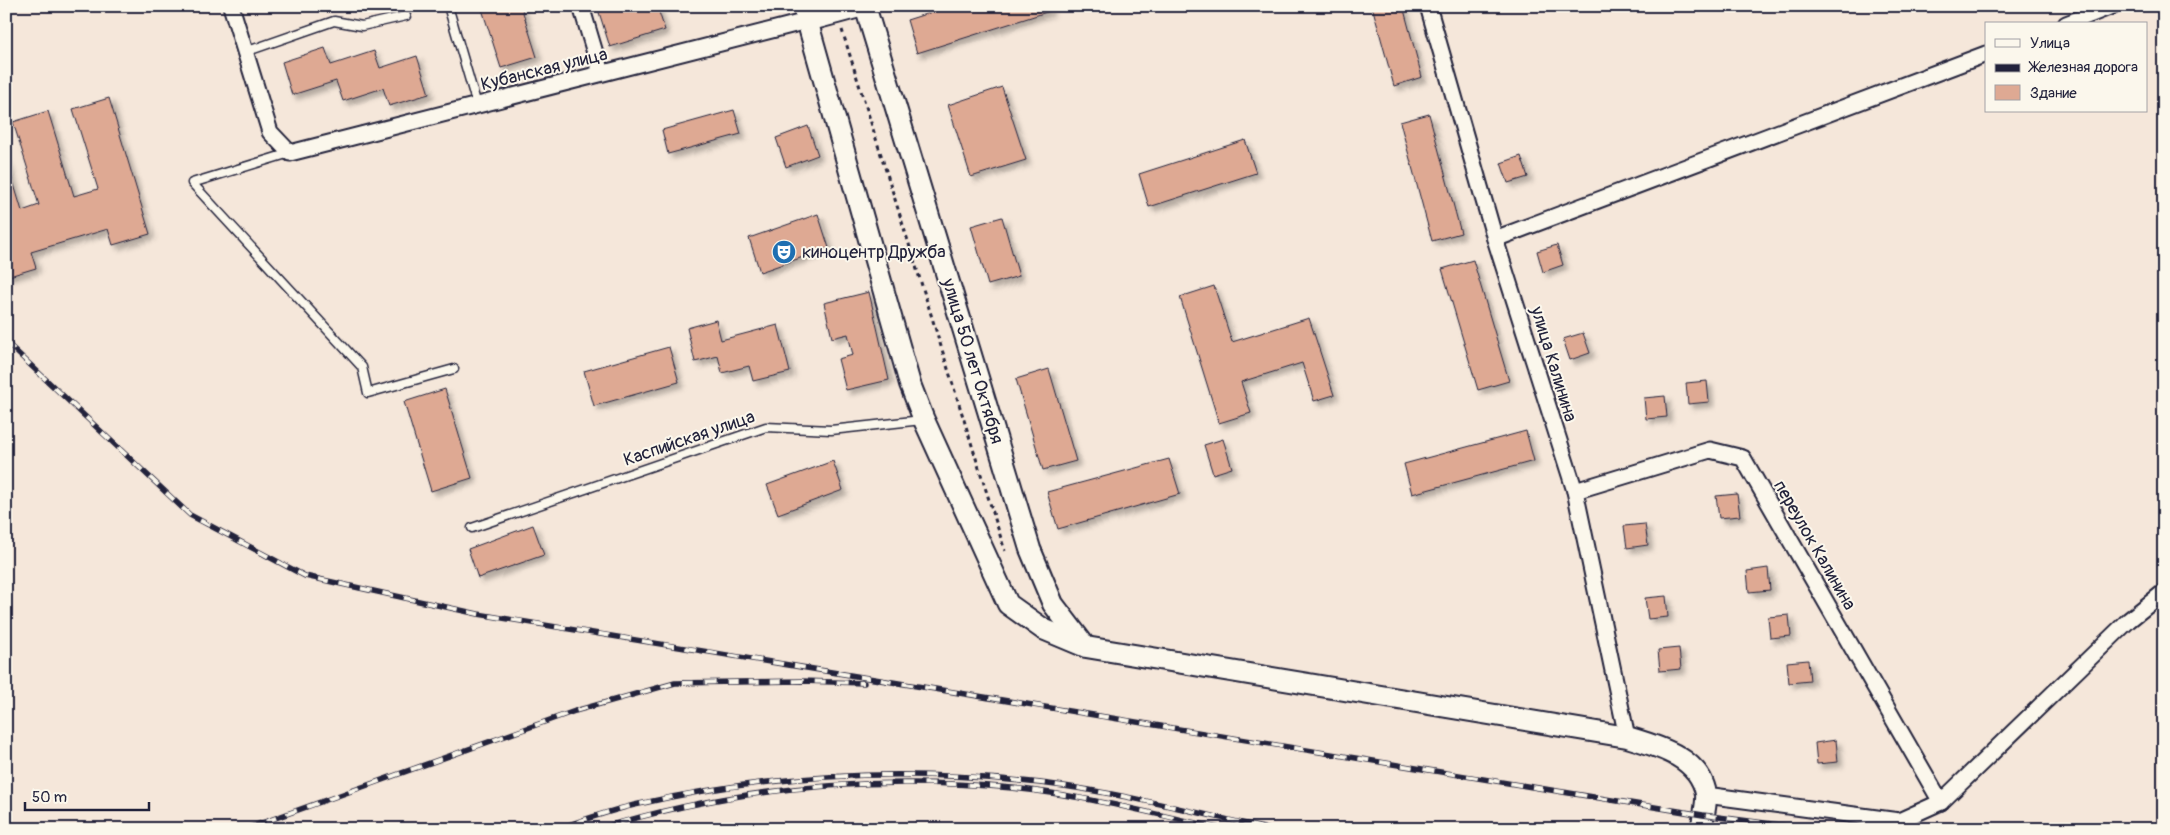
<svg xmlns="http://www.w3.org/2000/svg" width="2170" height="835" viewBox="0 0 2170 835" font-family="Pangolin,sans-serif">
<defs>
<filter id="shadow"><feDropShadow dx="4.5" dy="4.5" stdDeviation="2.5" flood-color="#0004"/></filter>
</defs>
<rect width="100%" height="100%" fill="#f5e7da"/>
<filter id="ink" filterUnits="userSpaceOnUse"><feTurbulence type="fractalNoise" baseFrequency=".02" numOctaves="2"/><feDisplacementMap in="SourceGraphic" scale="10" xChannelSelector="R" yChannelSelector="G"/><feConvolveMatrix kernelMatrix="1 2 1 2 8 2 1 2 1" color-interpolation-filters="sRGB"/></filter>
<g filter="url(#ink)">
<g fill="#dea993" stroke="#22223b" filter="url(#shadow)">
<path d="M481,6H521L537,57L501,68Z"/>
<path d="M597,6H657L665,30L610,47Z"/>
<path d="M951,6H1048L1050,11L917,53L907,20Z"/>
<path d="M1372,6H1403L1422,77L1394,86Z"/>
<path d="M325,48L331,65L374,51L380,68L417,56L429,94L389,106L383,88L343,101L336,81L292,95L282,62Z"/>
<path d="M1002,87L1026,160L971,177L948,105Z"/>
<path d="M109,98L150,234L113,245L108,229L31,252L36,268L6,277V158L22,211L39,205L13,122L48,111L74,196L98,189L73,109Z"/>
<path d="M734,110L741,134L668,154L662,130Z"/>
<path d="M1429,114L1461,233L1432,241L1400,122Z"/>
<path d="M808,126L818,155L786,167L776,138Z"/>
<path d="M1245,140L1256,173L1149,207L1139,174Z"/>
<path d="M1521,156L1528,177L1508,183L1501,163Z"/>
<path d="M818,214L829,248L760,272L749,238Z"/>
<path d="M1002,217L1019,276L988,285L971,226Z"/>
<path d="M1557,245L1563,265L1543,272L1537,251Z"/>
<path d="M1473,260L1509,381L1478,390L1442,269Z"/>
<path d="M1214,286L1232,342L1309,318L1334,395L1314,401L1302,363L1241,382L1251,413L1219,423L1180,297Z"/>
<path d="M869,292L889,380L846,390L838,359L853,355L848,334L832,338L824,303Z"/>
<path d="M716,320L721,340L778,325L790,372L753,381L749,366L722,373L718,356L695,362L687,328Z"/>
<path d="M1583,333L1590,353L1570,360L1563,339Z"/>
<path d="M669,347L679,382L594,406L584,371Z"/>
<path d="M1049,369L1076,461L1043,470L1016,379Z"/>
<path d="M1707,381L1709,402L1688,404L1686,383Z"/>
<path d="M445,389L472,478L431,491L404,402Z"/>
<path d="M1665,396L1667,417L1646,419L1644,398Z"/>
<path d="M1526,431L1534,461L1412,494L1404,464Z"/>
<path d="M1223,439L1232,468L1213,474L1204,445Z"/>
<path d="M1169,459L1180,494L1058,529L1047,492Z"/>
<path d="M833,461L843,490L778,514L767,485Z"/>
<path d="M1737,494L1740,516L1719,518L1716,496Z"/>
<path d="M1645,524L1648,545L1627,548L1624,526Z"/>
<path d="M533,525L544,555L478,578L468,549Z"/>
<path d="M1768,568L1770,590L1749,592L1747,571Z"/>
<path d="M1666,596L1668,617L1648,619L1645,598Z"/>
<path d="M1789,615L1791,636L1770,638L1768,617Z"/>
<path d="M1679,648L1681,669L1660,671L1658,650Z"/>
<path d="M1808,660L1810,681L1789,683L1787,662Z"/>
<path d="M1836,740L1838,762L1817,764L1815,743Z"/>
</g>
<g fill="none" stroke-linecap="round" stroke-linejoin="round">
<g stroke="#22223b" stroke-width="11">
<g id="service">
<path d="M448,6L477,105"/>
<path d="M245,52L334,21L362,26L406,16"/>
<path d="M290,153L192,183L362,367L368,393L454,369"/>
<path d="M472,528L766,427L831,430L922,420"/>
</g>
</g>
<g stroke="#22223b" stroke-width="19">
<g id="minor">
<path d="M231,6L270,132L290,153L807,21"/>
<path d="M581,6L601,73"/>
<path d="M1428,6L1495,239L1575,491L1627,737"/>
<path d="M2066,24L2112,6"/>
<path d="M1495,239L1986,54"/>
<path d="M1575,491L1710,450L1743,458L1941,802"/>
<path d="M1706,795L1899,821L1941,802L2129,620L2164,592"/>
</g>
</g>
<g stroke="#22223b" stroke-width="24">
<g id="tertiary">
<path d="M803,6L910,384L924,420L1008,604L1043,629L1086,647L1627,737C1657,746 1700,757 1706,794C1707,804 1703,818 1701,829"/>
<path d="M865,6L1030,549L1053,604L1085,646"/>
<path d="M807,21L863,6"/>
</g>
</g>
<path stroke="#22223b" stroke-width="3" stroke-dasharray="4 4" stroke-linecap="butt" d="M842,30L1005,551"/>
<use href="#service" stroke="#fbf7ec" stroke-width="8"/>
<use href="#minor" stroke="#fbf7ec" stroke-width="15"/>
<use href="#tertiary" stroke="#fbf7ec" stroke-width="20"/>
<g stroke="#22223b" stroke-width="5.5">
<g id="rail">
<path d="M6,342L190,515L305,576L478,614L1703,815L1810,829"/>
<path d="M245,829L575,711L675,683L801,681L864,683"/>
<path d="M556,829C584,820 611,810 639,804C778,772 923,767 1064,786C1132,796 1200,813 1267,829"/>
<path d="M598,829C731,788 872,775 1012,788C1083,795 1153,814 1223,829"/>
</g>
</g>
<use href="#rail" stroke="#fbf7ec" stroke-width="4" stroke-dasharray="11" stroke-linecap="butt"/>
</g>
</g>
<defs>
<g id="theatre-disc" transform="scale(1.25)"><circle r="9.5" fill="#1f6fb2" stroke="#fbf7ec"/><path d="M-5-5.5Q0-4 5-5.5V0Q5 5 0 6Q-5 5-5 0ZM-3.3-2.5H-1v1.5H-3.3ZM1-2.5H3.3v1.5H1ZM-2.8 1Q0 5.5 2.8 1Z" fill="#fff"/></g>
</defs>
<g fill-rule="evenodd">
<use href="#theatre-disc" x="784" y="252"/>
</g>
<g text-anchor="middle" stroke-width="4" stroke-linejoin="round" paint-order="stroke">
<g font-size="18" fill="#22223b" stroke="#fbf7ec">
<text transform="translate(544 69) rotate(-14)" y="6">Кубанская улица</text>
<text transform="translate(973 361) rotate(73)" y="6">улица 50 лет Октября</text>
<text transform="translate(1554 364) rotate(73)" y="6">улица Калинина</text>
<text transform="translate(689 438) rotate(-19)" y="6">Каспийская улица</text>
<text transform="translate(1815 545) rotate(60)" y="6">переулок Калинина</text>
</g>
<g font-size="18" fill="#22223b" stroke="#fbf7ec" text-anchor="start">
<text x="802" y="258">киноцентр Дружба</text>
</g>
</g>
<rect width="2170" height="835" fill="none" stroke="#fbf7ec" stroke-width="25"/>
<rect x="12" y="12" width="2145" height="810" fill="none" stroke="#22223b" stroke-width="2" filter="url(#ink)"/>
<rect x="1985" y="22" width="162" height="90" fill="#fbf7ec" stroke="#a4a2a5"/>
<rect x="1995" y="39" width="25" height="8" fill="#fbf7ec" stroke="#a4a2a5"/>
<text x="2030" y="48" font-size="15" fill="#22223b">Улица</text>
<rect x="1995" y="64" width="25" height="8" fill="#22223b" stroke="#a4a2a5"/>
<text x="2030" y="72" font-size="15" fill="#22223b">Железная дорога</text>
<rect x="1995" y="85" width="25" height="15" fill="#dea993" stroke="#a4a2a5"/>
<text x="2030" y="98" font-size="15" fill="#22223b">Здание</text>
<path d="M25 802v8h124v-8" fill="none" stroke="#22223b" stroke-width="2.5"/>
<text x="32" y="802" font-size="15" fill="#22223b" stroke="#fbf7ec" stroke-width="4" paint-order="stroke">50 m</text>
</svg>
